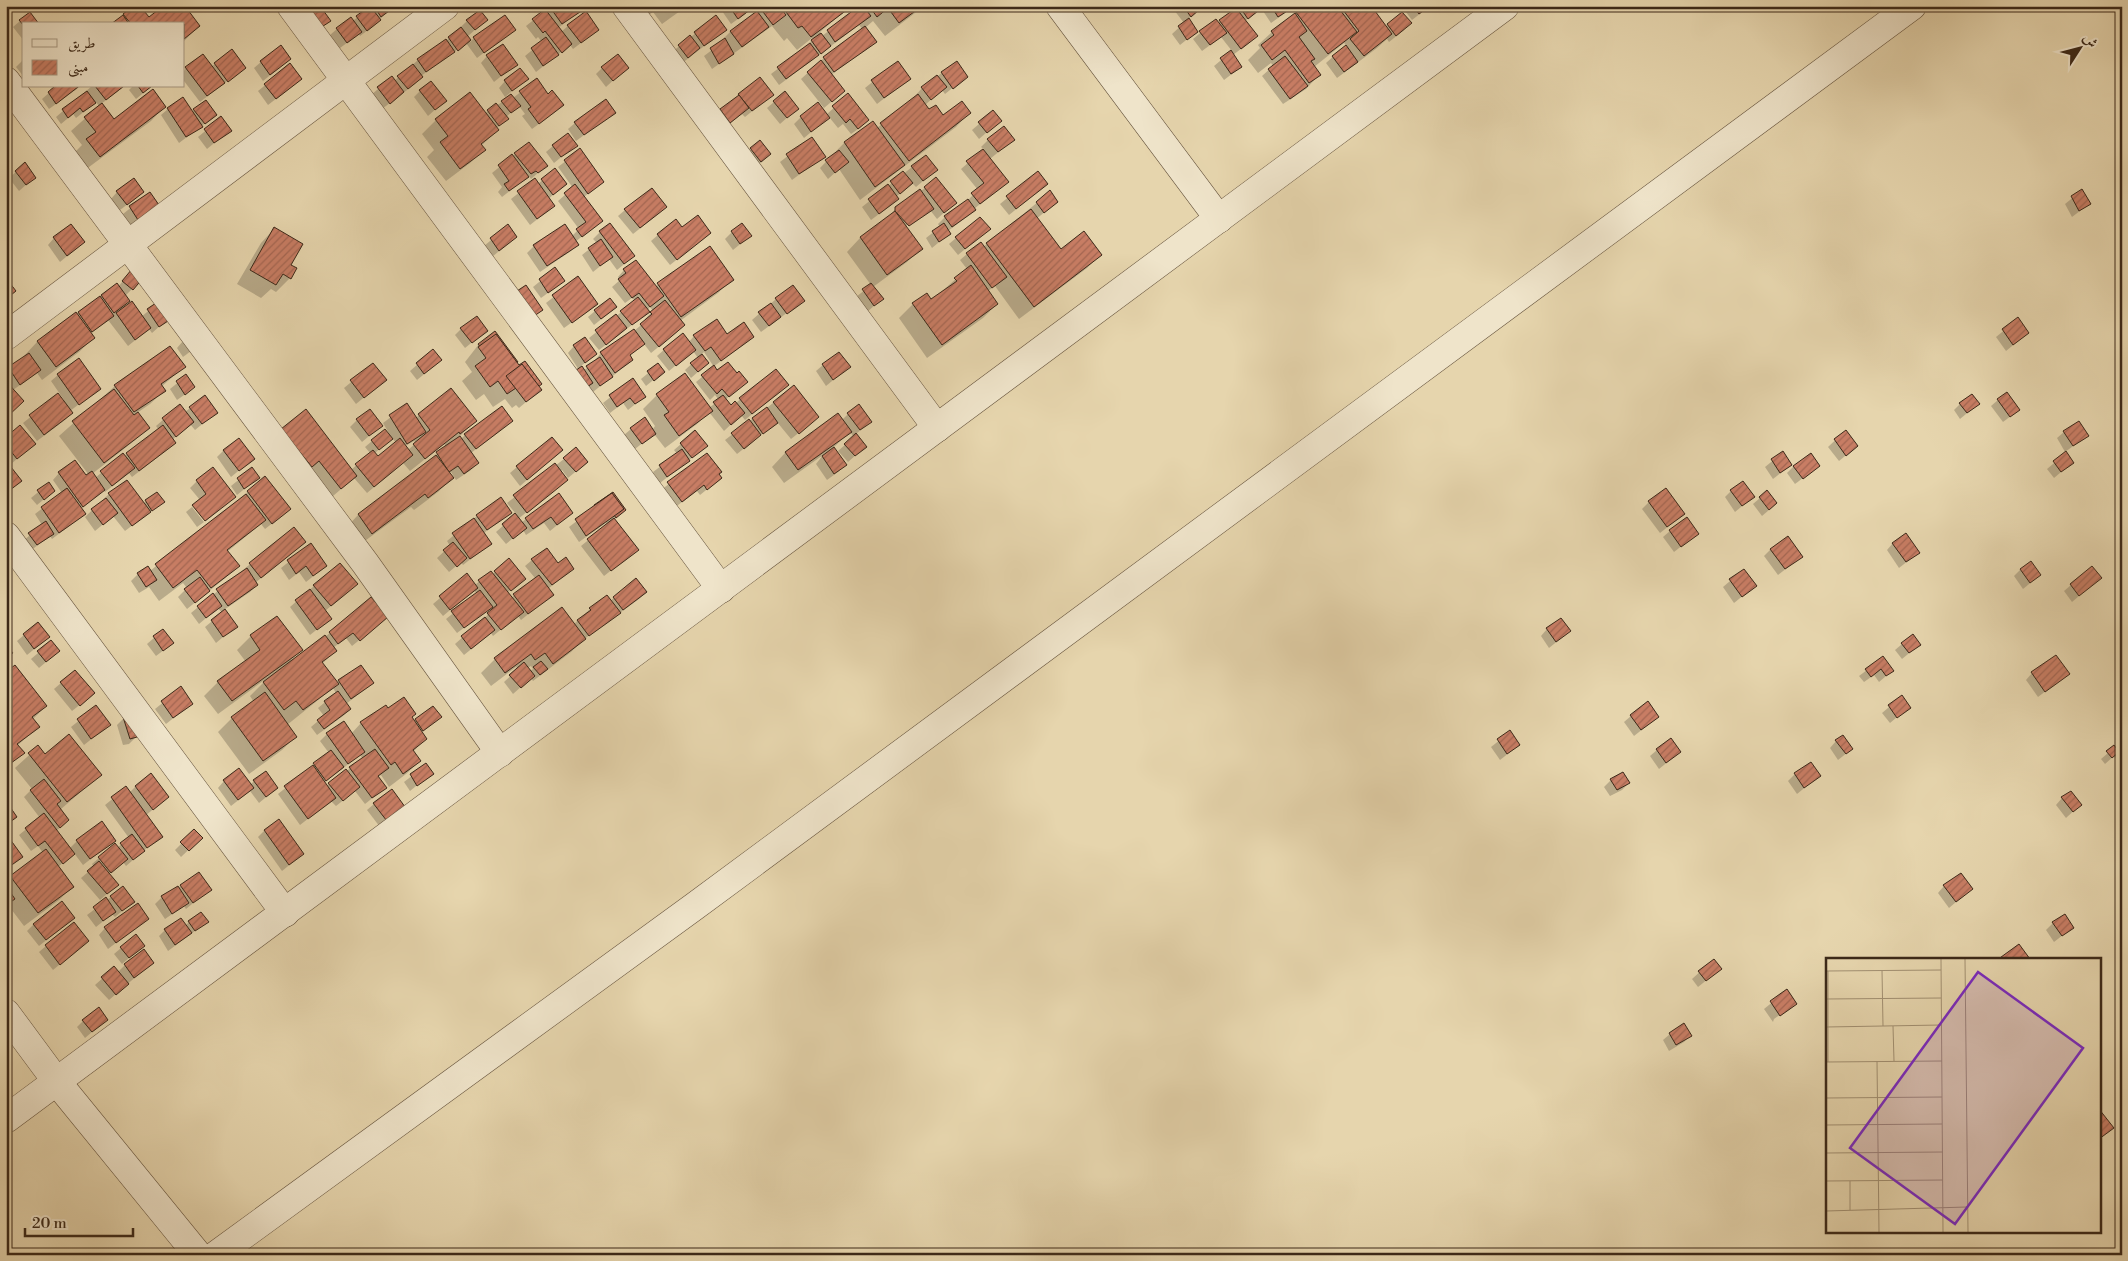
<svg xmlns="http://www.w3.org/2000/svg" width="2128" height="1261" viewBox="0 0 2128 1261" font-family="'Libre Bodoni',Amiri,serif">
<defs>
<pattern id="building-hatch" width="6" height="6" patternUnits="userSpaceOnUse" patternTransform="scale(1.25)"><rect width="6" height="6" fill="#c87d64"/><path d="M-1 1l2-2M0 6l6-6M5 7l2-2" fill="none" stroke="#a46652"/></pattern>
</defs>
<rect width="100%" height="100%" fill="#e6d5ad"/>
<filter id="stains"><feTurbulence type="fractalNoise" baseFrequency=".004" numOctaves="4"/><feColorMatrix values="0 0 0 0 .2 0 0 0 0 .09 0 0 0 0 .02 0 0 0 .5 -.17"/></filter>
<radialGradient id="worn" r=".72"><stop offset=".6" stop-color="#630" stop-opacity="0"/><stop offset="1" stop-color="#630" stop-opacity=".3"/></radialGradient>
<g fill="#0003" fill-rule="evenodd">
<path d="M165,6L199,26L184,41V24H113L124,15L148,19Z"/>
<path d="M370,6H400L392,12L390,9L372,27L360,36L359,34L340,48L330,35L337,29L353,21Z"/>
<path d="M551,6L584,8L558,28L561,32L568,26L598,30L573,49L570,45L536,72L525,56L542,42L538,37L536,39L526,26Z"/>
<path d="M639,6H687L662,24L653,12L647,16Z"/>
<path d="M727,6H756L731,24L722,11Z"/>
<path d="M765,6H851L820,32L822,36L861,6H924L885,36L873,21L865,28L875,42L831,75L837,97L824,108L801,79L824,58L863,30L859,25L779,85L771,74L805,48L813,39L812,38L797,50L787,38L784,41L772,26L712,69L704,56L725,40L724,38L730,32ZM788,8L790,10L784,15L782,12Z"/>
<path d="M1171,6H1205L1188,19L1196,32L1180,45L1172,34L1184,23Z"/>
<path d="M1236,6H1295L1271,23L1261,8L1245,21L1250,42L1233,55L1241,67L1224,80L1214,66L1232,51L1221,37L1202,51L1193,39L1216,20L1218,23L1232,12Z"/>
<path d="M1303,6H1380L1374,12L1385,27L1402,13L1404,30L1389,42L1387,39L1377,48L1337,78L1326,63L1346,45L1344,43L1314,67L1319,75L1306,89L1283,104L1262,76L1273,66L1271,63L1258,73L1248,60L1260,48L1258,45L1272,32Z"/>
<path d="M1403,6H1430L1412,20L1402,7Z"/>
<path d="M716,17L725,30L681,64L672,52Z"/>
<path d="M486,20L467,37L470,42L474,38L514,30L477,58L466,43L421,76L415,84L382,109L371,95L391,78L394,81L418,60L446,41L467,21Z"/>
<path d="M20,21L24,24V41L13,27Z"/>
<path d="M232,51L244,68L200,102L184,81V71L186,68L211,67Z"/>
<path d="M487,56L516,64L494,82L481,63Z"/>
<path d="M290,59L263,81L254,68L261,62Z"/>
<path d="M23,60H24V77L16,67Z"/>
<path d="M897,62L909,79L877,104L865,88Z"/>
<path d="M956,62L966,77L945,94L942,90L925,105L929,111L943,117L969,113L956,127L860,200L839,169L828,179L820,168L844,143L873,123L877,128L917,96L916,95L922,88Z"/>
<path d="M290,65L294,85L268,105L258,91Z"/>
<path d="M602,68L620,74L606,87L596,74Z"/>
<path d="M527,79L505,97L499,88L505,81Z"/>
<path d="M760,79L772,95L745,117L742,114L723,129L714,117Z"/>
<path d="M536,80L555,112L532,129L522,116L525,114L519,106L506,117L507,119L497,128L498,130L481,146L484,150L470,163L446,181L427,157L434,150L422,134L436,120L470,94L485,113L502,102L513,98Z"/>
<path d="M57,86H81L49,109L42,99Z"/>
<path d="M92,86H125L101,104L113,120L164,107L151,121L85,170L73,154L82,145L71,131L99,106L96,102L76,118L73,114L61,124L56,117Z"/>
<path d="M133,86H152L136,99L129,90Z"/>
<path d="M420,91L438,107L428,116L414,97Z"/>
<path d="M848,95L861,127L851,134L843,124L838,128L829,117L804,138L794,124L801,117L817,104L826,115Z"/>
<path d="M774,102L798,108L780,124L767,108Z"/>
<path d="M168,109L192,112L194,110L216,115L179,143L161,115Z"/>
<path d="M993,112L1000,121L979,139L972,130Z"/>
<path d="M614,113L576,141L568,129L575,123Z"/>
<path d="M221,118L230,130L207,149L198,137Z"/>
<path d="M811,138L824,156L792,180L780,162Z"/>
<path d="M988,140H1013L990,159L1000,188L974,209L968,216L948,231L950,233L932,248L926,238L940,227L938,224L945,217L966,202L978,190L961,169L984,149L981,147Z"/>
<path d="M760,142L763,161L753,168L744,156Z"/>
<path d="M528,144L546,166L531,179L529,176L502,197L498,192L502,187L492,173Z"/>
<path d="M576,145L554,163L546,152L553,146Z"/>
<path d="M580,150L602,182L584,197L594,227L575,242L577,244L571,251L540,272L527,253L534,246L565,225L572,236L579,229L558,201L573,188L558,167Z"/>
<path d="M25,164L35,177L19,191L9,178Z"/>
<path d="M912,167L936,170L916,187L912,183L896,197L897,199L891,205L871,220L862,207Z"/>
<path d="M554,170L558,191L548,199L554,206L530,225L511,199L535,180L538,184Z"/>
<path d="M1038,173L1047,184L1009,215L1000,204Z"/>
<path d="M925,188L955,203L937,219L930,210L903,228L921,249L907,262L873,287L882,299L867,312L856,297L871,285L847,252L860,238L889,217L896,208Z"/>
<path d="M2081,191L2089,204L2072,217L2065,204Z"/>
<path d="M117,192L136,198L120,210L111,199Z"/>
<path d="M1050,192V208L1036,219L1061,251L1100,255L1087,268L1019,319L995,286L988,291L997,304L983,318L927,358L899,318L913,304L931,301L967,269L960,260L967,254L983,247Z"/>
<path d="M149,193L158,205L131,225L123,214Z"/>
<path d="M625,210L658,214L633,234L618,216Z"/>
<path d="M508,226L516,237L492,257L484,246Z"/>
<path d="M274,229L289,265L295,269L290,278L276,292L271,289L261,298L237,284L261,243Z"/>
<path d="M682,229L710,233L670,265L651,241L658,235Z"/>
<path d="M989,229L958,255L949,244L956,238Z"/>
<path d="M600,232L634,256L617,270L609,259L593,272L582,255L597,243L593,239Z"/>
<path d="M732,232L750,236L733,250L725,239Z"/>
<path d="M54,238L84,242L60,262L48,245Z"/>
<path d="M710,248L732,279L718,293L680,321L684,325L677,332L651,353L644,344L629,356L632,360L625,366L593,392L568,353L574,346L596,354L581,366L583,371L596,361L595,360L601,353L634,331L646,321L645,319L653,311L650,307L641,318L599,350L589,338L635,301L632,298L625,303L612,287L620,280L618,277L624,270L655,287Z"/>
<path d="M555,269L556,287L541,298L533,287Z"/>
<path d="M126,277L132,289L125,296L129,301L122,310L141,317L158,303L169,318L152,333L149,329L128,346L108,320L90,334L93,338L79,352L42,380L37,373L13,390L16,408L6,416V371L25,357L24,356L37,342L117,285L118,287Z"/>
<path d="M578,278L597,304L564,328L546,303Z"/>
<path d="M776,299L803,301L761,332L752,320Z"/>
<path d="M595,311L609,313L594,325L588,317Z"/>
<path d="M2018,319L2028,333L2006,351L1996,337Z"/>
<path d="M461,329L486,331L465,348L455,335Z"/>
<path d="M682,334L689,342L694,336L727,335L753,337L713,367L717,372L739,388L725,400L731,407L776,370L780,391L745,420L741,415L724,431L709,412L697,424L665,448L654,434L635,449L624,435L631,429L652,430L655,426L643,409L657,395L684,375L709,408L719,400L715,395L710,400L696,382L714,367L704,352L701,355L708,363L691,378L685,370L698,358L693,351L669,371L657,356Z"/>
<path d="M183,341L191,351L183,357L177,348Z"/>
<path d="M479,344L519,367L540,390L519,408L516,405L512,408L505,399L493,407L484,394L476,400L462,381L472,372L465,362Z"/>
<path d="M433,351L434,366L417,380L410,371Z"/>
<path d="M373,364L385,380L356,404L344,388Z"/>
<path d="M658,365L663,372L646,386L641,379Z"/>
<path d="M823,365L849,367L826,386L816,371Z"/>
<path d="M184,367L161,387L164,391L150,404L137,413L148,428L134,441L92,474L95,478L123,455L124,456L159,430L156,426L180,405L185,412L204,397L216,413L195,430L190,424L172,440L175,443L168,449L132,477L129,473L105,492L103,490L81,509L84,514L77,520L52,539L50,536L30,551L23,541L42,525L35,514L62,493L53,480L59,473L86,477L89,475L59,436L115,386Z"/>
<path d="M58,375L99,389L70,411L72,413L65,420L37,441L23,423L58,395L62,401L64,400L51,381Z"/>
<path d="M186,376L187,393L177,400L170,389Z"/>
<path d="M632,380L644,397L628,410L623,403L610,413L603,403Z"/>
<path d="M794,387L811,423L791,439L777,422L737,454L725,440Z"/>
<path d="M1998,400L2011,416L2003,422L1991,406Z"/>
<path d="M1960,404H1978L1960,419L1954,410Z"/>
<path d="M407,405L416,418L419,415L475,421L459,437L461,439L465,435L512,421L471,453L477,463L471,470L456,480L451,472L448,473L452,478L438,492L414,510L411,507L358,546L345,529L358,515L446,447L444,444L410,471L403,463L367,493L354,478L326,502L282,429L351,470L370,453L365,447L372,441L391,437L383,423ZM392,438L396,443L378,458L375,453ZM414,441L416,443L408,450L405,446Z"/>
<path d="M848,414L870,422L856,434L865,447L848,462L838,451L854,437L850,432L833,448L845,465L838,472L827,480L816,464L823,455L784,483L772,467L785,453L838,415L842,420Z"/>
<path d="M357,420L381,426L362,442L350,427Z"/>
<path d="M1845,431L1850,452L1839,461L1828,447Z"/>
<path d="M2064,432L2087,436L2065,452L2057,438Z"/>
<path d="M6,438L34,444L10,465L6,460Z"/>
<path d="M681,444L707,446L660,483L653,472L677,454L674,450Z"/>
<path d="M224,450L253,459L231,477L217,457Z"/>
<path d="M1782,453L1791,465L1773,479L1765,467Z"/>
<path d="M2066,453L2073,462L2054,478L2047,469Z"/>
<path d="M707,455L721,478L700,495L697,491L674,508L661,490Z"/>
<path d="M554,457L520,486L510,473L517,467Z"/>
<path d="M564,459L580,468L568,478L562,470L560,472L567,480L518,519L521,523L526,519L572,513L550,531L544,523L526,535L523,530L506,544L496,532L516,514L507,503Z"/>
<path d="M1794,466H1819L1795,484L1787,473Z"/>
<path d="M252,469L258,478L237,495L231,486Z"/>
<path d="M265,478L283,515L265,529L261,524L227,552L238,566L224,579L187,609L178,597L187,588L183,583L159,601L149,587L139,593L131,581L138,574L150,571Z"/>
<path d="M197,481L234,497L206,521L194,505L200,500L190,488Z"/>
<path d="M48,484L54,491L37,505L31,498Z"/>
<path d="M1731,491L1753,497L1735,512L1725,497Z"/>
<path d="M109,494L143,504L146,501L163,502L125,531L113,516L95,531L85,517Z"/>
<path d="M612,494L625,510L614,520L637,550L604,576L581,546L607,525L606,523L579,542L569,527Z"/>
<path d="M1760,498L1769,510L1762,516L1753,504Z"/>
<path d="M1649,502L1684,514L1660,533L1642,509Z"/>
<path d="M192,507L204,522L197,527L186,512Z"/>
<path d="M511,512L484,533L491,543L463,565L461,562L449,572L437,558L450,546L447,541L477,516Z"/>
<path d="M294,528L298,548L255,583L257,585L250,592L224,610L236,626L216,643L205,627L222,613L218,608L199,624L191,613Z"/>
<path d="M1670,531L1697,534L1674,552L1663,537Z"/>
<path d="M1893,543L1918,553L1899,568L1887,550Z"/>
<path d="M310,545L326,566L306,582L299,572L289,580L281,568Z"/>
<path d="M1771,549L1801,557L1778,575L1764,556Z"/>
<path d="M532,560L565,575L548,589L552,595L521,620L518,616L516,617L493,636L491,633L464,655L455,644L491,612L489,609L457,633L446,619L477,594L474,590L443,616L433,604L467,575L475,585L490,572L492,575L495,572L517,585L507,593L511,598L535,578L525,566Z"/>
<path d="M2092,567L2100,578L2072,602L2064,591Z"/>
<path d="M1743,570L1755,586L1734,603L1723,587Z"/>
<path d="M2020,570L2040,575L2023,589L2014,576Z"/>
<path d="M636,580L646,592L639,599L583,640L571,652L533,681L531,678L513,694L504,682L518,669L516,667L491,686L481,673L495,659L562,609L574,624L590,609L607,597L610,601ZM531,666L533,669L530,671L527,668Z"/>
<path d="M314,586L349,591L325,611L330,619L310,635L290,607Z"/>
<path d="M277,617L301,650L291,660L292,661L330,633L379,624L352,646L346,638L333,648L335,651L322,664L337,684L339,681L373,683L346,704L350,709L343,716L317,735L311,727L324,716L318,708L336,693L333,688L287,725L295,737L282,750L249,774L218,732L232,718L254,702L250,696L264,682L263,681L218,714L204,696L218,682L246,662L237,650L251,636Z"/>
<path d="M1547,629L1570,631L1549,648L1541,636Z"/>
<path d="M163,630L173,643L156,656L147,644Z"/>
<path d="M24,635L49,637L27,655L17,641Z"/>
<path d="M51,642L59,651L39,668L31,659Z"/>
<path d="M1902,644L1919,645L1902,659L1895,650Z"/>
<path d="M1883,658L1892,671L1879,682L1874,675L1864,682L1859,676Z"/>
<path d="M2032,673L2068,674L2038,697L2026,680Z"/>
<path d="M6,674L46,706L32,720L38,727L17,746L23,753L6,769Z"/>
<path d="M61,683L86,700L72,711L54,689Z"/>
<path d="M181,688L191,704L166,724L155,709Z"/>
<path d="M1901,697L1909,707L1890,723L1882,713Z"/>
<path d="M96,707L109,725L84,745L71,727Z"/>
<path d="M433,707L440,717L421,733L425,739L413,752L420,761L406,774L389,787L381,775L378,777L385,788L365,804L355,791L336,806L331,801L300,825L278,794L329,753L320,741L327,734H351L361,723L388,710L410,718L413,722ZM360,755L363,759L326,786L324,783Z"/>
<path d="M1631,716L1658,717L1634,736L1624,722Z"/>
<path d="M124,718L136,737L129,744L123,745L117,725Z"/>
<path d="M1510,732L1519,745L1500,760L1491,747Z"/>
<path d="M1836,741L1852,749L1838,760L1830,748Z"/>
<path d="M2122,741V767L2114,756L2105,764L2101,759Z"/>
<path d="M38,747L45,756L100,775L60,810L61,827L56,831L69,849L77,841H114L83,865L74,853L58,867L72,887L59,900L24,926L8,905L6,906V882L43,853L38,846L31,851L19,835L40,818L24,797L32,789L15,768Z"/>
<path d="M1657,750L1680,752L1659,769L1650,756Z"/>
<path d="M426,765L432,773L410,791L404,782Z"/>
<path d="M1795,774L1819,776L1797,794L1788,781Z"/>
<path d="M1611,780L1629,783L1622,790L1610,796L1604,787Z"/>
<path d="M224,781L250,785L254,781L277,788L259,803L250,791L231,806L218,788Z"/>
<path d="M135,787L160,804L146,815L161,836L126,866L123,862L109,874L117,885L100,900L81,878L94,867L92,864L99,858L117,848L129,838L105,805L126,788L129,793Z"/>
<path d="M2062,798L2080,805L2066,818L2056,805Z"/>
<path d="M374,804L406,811L383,831L367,810Z"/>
<path d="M194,831L201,838L181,857L175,850Z"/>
<path d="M264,831L303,854L282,871L258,837Z"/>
<path d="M181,886L210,889L186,909L184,906L165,919L155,904L162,897Z"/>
<path d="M1944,886L1971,889L1949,908L1938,893Z"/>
<path d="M111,897L133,902L115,917L112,914L96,927L87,915Z"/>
<path d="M74,918L39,946L27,931L34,924Z"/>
<path d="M147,919L108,949L99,935L105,928Z"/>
<path d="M189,922H207L168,951L159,936L165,930L185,926Z"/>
<path d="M2053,923L2072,928L2054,942L2046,930Z"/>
<path d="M88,941L53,970L39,952L46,946Z"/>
<path d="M143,946L122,964L114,954L121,948Z"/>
<path d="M1713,960V975L1698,987L1692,979Z"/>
<path d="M153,962L109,1000L95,985L114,968L117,973L125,965Z"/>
<path d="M1786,991L1795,1004L1774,1019L1773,1022L1764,1009Z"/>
<path d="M106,1020L85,1038L77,1027L83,1021Z"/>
<path d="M1670,1034L1690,1036L1684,1042L1669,1051L1663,1040Z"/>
</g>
<g fill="url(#building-hatch)" stroke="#3c2919">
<path d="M133,6H140L149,17L163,6H185L200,26L184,39V24H131L123,14Z"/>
<path d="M318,6H320L331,21L320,28L309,13Z"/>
<path d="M370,6L381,20L367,31L356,16Z"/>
<path d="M374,6H392L393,8L381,17Z"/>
<path d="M549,6H585L586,8L562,24Z"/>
<path d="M673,6H683L676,11Z"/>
<path d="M729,6H755L738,19Z"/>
<path d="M762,6H789L783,11L786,15L773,25L760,8Z"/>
<path d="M792,6H852L811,37L802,26L798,28L786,12Z"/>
<path d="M859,6H863L871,16L835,42L827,30Z"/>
<path d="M869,6H922L899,23L888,8L877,17Z"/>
<path d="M1183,6H1198L1200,9L1191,17Z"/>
<path d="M1239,6H1263V7L1248,19Z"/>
<path d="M1271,6H1295L1278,17Z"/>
<path d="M1301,6H1337L1357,32L1328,54L1295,11Z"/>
<path d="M1340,6H1381L1375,11L1392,34L1364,56L1350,39L1359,31Z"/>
<path d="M1413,6H1430L1419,14Z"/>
<path d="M1236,8L1258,36L1241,49L1219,20Z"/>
<path d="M545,9L572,44L562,53L545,31L543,33L532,19Z"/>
<path d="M480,10L488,20L475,30L466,20Z"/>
<path d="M586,11L599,30L581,43L567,25Z"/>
<path d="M757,11L769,27L742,47L730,31Z"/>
<path d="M30,12L39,24H24V26L19,20Z"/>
<path d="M1402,12L1412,23L1396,36L1387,24Z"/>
<path d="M1295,13L1307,31L1299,37L1315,59L1311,61L1321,75L1309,83L1285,50L1272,60L1261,45L1274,35L1271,31Z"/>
<path d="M123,15L129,24H111Z"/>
<path d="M505,15L516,30L484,53L473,37Z"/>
<path d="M716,15L727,30L704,46L694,32Z"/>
<path d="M351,17L362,32L347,43L336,28Z"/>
<path d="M1189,18L1198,32L1187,40L1178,26Z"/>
<path d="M1216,19L1227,33L1210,45L1199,31Z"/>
<path d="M865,26L877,42L834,72L823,57Z"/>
<path d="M461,27L471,40L458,51L448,37Z"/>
<path d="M821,33L831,46L821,54L811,40Z"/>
<path d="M690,35L700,48L688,58L678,45Z"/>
<path d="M546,37L559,55L543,66L531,48Z"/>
<path d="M725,38L734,54L719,64L710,48Z"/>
<path d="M446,39L455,52L426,72L417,59Z"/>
<path d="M810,43L819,55L786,79L777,67Z"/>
<path d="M503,44L518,65L501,76L486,55Z"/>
<path d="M281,45L291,59L270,75L260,61Z"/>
<path d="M1346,45L1358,62L1344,72L1332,56Z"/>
<path d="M232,49L246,68L228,82L214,63Z"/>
<path d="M1231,50L1242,67L1231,74L1220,58Z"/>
<path d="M203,54L225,83L207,96L185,67Z"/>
<path d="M618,54L629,68L613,81L601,67Z"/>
<path d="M1285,56L1308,86L1290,99L1268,69Z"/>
<path d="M821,60L845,91L832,102L807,72Z"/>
<path d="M898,61L911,79L884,98L871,80Z"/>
<path d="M957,61L968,77L953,89L941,72Z"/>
<path d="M290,63L302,79L276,99L264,84Z"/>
<path d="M413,64L423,77L408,89L397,76Z"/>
<path d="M520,68L529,79L512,91L504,80Z"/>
<path d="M937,75L947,87L931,100L921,87Z"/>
<path d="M392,76L404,92L390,104L377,87Z"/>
<path d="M760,77L774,95L752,111L738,94Z"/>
<path d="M537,78L548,94L552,90L564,105L539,124L528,109L531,107L519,91Z"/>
<path d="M431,81L447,101L435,110L419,90Z"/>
<path d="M55,86H78V87L56,104L48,92Z"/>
<path d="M95,86H124L106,100Z"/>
<path d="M138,86H152L143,93Z"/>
<path d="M153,89L166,107L100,157L86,139L96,132L84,117L102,103L114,119Z"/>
<path d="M87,91L96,103L83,112L80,108L68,118L62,109Z"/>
<path d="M785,91L799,109L787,118L773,101Z"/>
<path d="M470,92L499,130L481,144L486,150L460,169L440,142L448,136L435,119Z"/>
<path d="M848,93L869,120L858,129L850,119L846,123L832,106Z"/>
<path d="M511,94L521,106L511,113L501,101Z"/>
<path d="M918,94L929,109L936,105L943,115L962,101L971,113L909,161L880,123Z"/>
<path d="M739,95L749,108L730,123L720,109Z"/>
<path d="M183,97L203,127L186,137L167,108Z"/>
<path d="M606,99L616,113L584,135L574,122Z"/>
<path d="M206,100L217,115L205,124L193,109Z"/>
<path d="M818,102L830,118L811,132L800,116Z"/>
<path d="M496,103L509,119L499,126L487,110Z"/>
<path d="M993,110L1002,121L987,133L978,122Z"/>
<path d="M221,116L232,131L214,143L204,129Z"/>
<path d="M873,121L905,165L875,187L844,142Z"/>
<path d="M1004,126L1015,140L998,152L987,139Z"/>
<path d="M568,133L578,146L561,157L552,145Z"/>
<path d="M812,137L826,157L799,174L786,154Z"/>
<path d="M760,140L771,154L761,162L750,148Z"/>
<path d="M529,142L548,166L538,173L536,171L531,174L514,153Z"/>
<path d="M580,148L604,182L588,194L564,160Z"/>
<path d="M983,149L1009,182L980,204L971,193L984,183L966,161Z"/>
<path d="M839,150L849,162L835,173L825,160Z"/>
<path d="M512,154L529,177L509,191L504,184L509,181L498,165Z"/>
<path d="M926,155L938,170L923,181L911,166Z"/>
<path d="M25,162L36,178L26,185L15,171Z"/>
<path d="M555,168L567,184L553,195L541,179Z"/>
<path d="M903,171L913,183L900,194L890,181Z"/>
<path d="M1038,171L1048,184L1016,209L1006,196Z"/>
<path d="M936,177L957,203L944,213L924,187Z"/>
<path d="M134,178L144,192L127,205L116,191Z"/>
<path d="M535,178L555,206L537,219L517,191Z"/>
<path d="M575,184L603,221L582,237L576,229L586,222L564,193Z"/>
<path d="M888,184L899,199L879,214L868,199Z"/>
<path d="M652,188L667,207L640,228L624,209Z"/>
<path d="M920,189L934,209L909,226L895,211V207Z"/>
<path d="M2082,189L2091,204L2079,211L2071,196Z"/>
<path d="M1050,190L1058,202L1044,213L1036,202Z"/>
<path d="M150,192L159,205L138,220L129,206Z"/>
<path d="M968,199L976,210L952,227L944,216Z"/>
<path d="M1031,209L1061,249L1084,231L1102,255L1034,307L986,243Z"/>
<path d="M895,211L923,249L887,275L860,237Z"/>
<path d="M698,215L711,233L677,260L657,234L676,219L682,227Z"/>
<path d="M980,217L991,229L965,249L955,237Z"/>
<path d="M610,223L635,256L624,264L599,231Z"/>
<path d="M742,223L752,236L740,244L731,231Z"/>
<path d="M944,223L951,234L939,242L932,231Z"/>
<path d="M71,224L85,242L67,256L53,237Z"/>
<path d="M508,224L517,237L499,251L490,238Z"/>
<path d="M565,224L579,245L547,266L533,245Z"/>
<path d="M274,227L303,244L291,265L297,268L291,279L283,274L276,285L250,270Z"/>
<path d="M601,239L613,257L600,266L588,248Z"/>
<path d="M981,242L1007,277L992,288L966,253Z"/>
<path d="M710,246L734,280L681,317L657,283Z"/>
<path d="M636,260L664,296L650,307L639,293L632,298L618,279L626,273L623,269Z"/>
<path d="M971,265L998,304L942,345L912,303L927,293L931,299L957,281L954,278Z"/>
<path d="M555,267L565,281L548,293L539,279Z"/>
<path d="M132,269L143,278L133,290L122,281Z"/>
<path d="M578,276L598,304L572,323L552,295Z"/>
<path d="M6,278L16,291L6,299Z"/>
<path d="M117,283L130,301L114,313L101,295Z"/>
<path d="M871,283L884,299L874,306L862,289Z"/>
<path d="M526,285L543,310L528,320L511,295Z"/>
<path d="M793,285L805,301L787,314L775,298Z"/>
<path d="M100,296L114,316L92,332L78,312Z"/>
<path d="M638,297L650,312L632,325L620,311Z"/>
<path d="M610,298L617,307L601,319L594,310Z"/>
<path d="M665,300L685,325L659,347L640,324L652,314L650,312Z"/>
<path d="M132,301L151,328L135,340L116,313Z"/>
<path d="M159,301L171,319L159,327L147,309Z"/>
<path d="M771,303L781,317L769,326L758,312Z"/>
<path d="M76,312L95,338L56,367L37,341Z"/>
<path d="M616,314L627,328L606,345L595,330Z"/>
<path d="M477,316L488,331L472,343L460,328Z"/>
<path d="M2018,317L2029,333L2013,345L2002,329Z"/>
<path d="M717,319L727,334L744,322L754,337L721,361L711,347L705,351L693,335Z"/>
<path d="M634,329L645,344L630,355L633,360L615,373L600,352Z"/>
<path d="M495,331L518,362L501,375L478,344Z"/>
<path d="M683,333L696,350L676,366L663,349Z"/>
<path d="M496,334L519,365L525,361L542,384L526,396L519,386L507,394L498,381L490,387L475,366L486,358L478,347Z"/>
<path d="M585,337L597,354L585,363L573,345Z"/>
<path d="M170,346L186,367L161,384L166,391L134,412L114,385Z"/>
<path d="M433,349L442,360L424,374L416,363Z"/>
<path d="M839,352L851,367L833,380L822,364Z"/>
<path d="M29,353L41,370L20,385L8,367Z"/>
<path d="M702,354L709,363L698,372L690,363Z"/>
<path d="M600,357L613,377L600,386L586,366Z"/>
<path d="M79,358L101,389L79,405L57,374Z"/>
<path d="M728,362L737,373L739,371L748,382L729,397L722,389L717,394L701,375L714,365L717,370Z"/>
<path d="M373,363L387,380L364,398L350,380Z"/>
<path d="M658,363L665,372L654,381L647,371Z"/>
<path d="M522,364L542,390L526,402L506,376Z"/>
<path d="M582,366L593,383L584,389L572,373Z"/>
<path d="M776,369L789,385L752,414L739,398Z"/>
<path d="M685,373L713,411L679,436L664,415L669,412L656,394Z"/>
<path d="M186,374L195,387L185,395L176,381Z"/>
<path d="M633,378L646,397L635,404L630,398L617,407L609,395Z"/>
<path d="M6,381L24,401L7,417L6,416Z"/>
<path d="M794,385L819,417L799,434L773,402Z"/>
<path d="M451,388L477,421L460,434L459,432L425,459L413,444L430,430L418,414Z"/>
<path d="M114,389L134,415L138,412L150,428L104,463L72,421Z"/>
<path d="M2007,392L2020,410L2010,417L1997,399Z"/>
<path d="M58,393L73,413L44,435L29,415Z"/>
<path d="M1972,394L1980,404L1967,413L1959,403Z"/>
<path d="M205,395L218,413L202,424L189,407Z"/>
<path d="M723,395L731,405L735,401L745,413L731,425L713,402Z"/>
<path d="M407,403L426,432L407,444L389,415Z"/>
<path d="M180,404L194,422L176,437L162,418Z"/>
<path d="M859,404L872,422L860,430L847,413Z"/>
<path d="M502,406L513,421L476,449L464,434Z"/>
<path d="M767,407L778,423L763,434L752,418Z"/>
<path d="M306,409L357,476L341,489L319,461L312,467L281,429Z"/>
<path d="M370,409L383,426L369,436L356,419Z"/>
<path d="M838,413L852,432L798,470L785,452Z"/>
<path d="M645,417L656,434L642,444L630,428Z"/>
<path d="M749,419L761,435L744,449L731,433Z"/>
<path d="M2079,421L2089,436L2073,446L2063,431Z"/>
<path d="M20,425L36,444L17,459L6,445V437Z"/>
<path d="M163,425L176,443L139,471L126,453Z"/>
<path d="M385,429L393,439L379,450L371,440Z"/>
<path d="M695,430L708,446L692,458L680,443Z"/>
<path d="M1846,430L1858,446L1846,456L1834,439Z"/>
<path d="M856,433L867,447L855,456L844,444Z"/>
<path d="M460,436L479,463L464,474L458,466L449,472L436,452Z"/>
<path d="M552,437L563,450L527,480L516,466Z"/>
<path d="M239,438L255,459L239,471L223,450Z"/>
<path d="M400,438L413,455L374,487L355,464L373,450L378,456Z"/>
<path d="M576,447L588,462L576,472L563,458Z"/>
<path d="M834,447L847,465L834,474L822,456Z"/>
<path d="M682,449L690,461L667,477L659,465Z"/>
<path d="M1783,451L1792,465L1780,473L1771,459Z"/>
<path d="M2066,451L2074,463L2061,472L2053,461Z"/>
<path d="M123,453L135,468L112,486L100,471Z"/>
<path d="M707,453L722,472L719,474L722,478L707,490L704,485L682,502L667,482Z"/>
<path d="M1811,453L1820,466L1803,479L1793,466Z"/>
<path d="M436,455L454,478L428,498L425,494L372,534L358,514Z"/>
<path d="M75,460L86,475L92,471L105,490L83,507L58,472Z"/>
<path d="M555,463L568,480L527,513L513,495Z"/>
<path d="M11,467L22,481L6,493V471Z"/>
<path d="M213,467L236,497L205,521L192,505L206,494L196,480Z"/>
<path d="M252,467L260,478L244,489L237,478Z"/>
<path d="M265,476L291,509L272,524L247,491Z"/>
<path d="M127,480L151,512L132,526L108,493Z"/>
<path d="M1743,481L1755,497L1742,506L1730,490Z"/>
<path d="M49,482L55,491L44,500L37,490Z"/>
<path d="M67,488L86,514L59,533L41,507Z"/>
<path d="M1666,488L1685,514L1667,527L1648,501Z"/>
<path d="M1767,490L1777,503L1769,510L1759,497Z"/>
<path d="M157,492L165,502L152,511L145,500Z"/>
<path d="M613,492L626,510L616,518L614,515L605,521L594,505Z"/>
<path d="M559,493L573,513L557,525L551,517L533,529L525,518Z"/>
<path d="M612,493L624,509L586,536L575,519Z"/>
<path d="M246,494L266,520L227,550L240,566L211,588L197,570L173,588L155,564Z"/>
<path d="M501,497L512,513L487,530L476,515Z"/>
<path d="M106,498L118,513L103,525L91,509Z"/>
<path d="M515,513L527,528L513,539L502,524Z"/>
<path d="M1687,517L1699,534L1681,547L1669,530Z"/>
<path d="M474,518L492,544L470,559L452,533Z"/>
<path d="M614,518L639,550L611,571L587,539Z"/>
<path d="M46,521L54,534L37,545L28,533Z"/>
<path d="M294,527L306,542L261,578L249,563Z"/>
<path d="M1906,533L1920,553L1906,562L1892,543Z"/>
<path d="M1788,536L1803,557L1785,569L1770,549Z"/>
<path d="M453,542L467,558L457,567L443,550Z"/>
<path d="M311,543L327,566L313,576L306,566L296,574L287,560Z"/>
<path d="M547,548L558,563L566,557L574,569L552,585L531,559Z"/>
<path d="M509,558L526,579L511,591L494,571Z"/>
<path d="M2031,561L2041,575L2030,583L2020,569Z"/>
<path d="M340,563L358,584L331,606L313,585Z"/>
<path d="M148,566L157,580L146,587L137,573Z"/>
<path d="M2092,566L2102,578L2079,596L2070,584Z"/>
<path d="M247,568L258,585L228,606L216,589Z"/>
<path d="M1744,569L1757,586L1742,597L1729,579Z"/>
<path d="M491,571L524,612L501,630L487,613L497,605L478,580Z"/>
<path d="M467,573L478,588L450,610L439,596Z"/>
<path d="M539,575L554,595L528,614L513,594Z"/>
<path d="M200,577L210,591L195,603L184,589Z"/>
<path d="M636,578L647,592L623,610L613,597Z"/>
<path d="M310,589L332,619L317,630L295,600Z"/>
<path d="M480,590L493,607L464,628L451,611Z"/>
<path d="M213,593L222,606L206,618L197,606Z"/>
<path d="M607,595L621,613L589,636L577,620L591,610L589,608Z"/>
<path d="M371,597L388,617L360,641L353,633L338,644L329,632Z"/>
<path d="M562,607L586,639L553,664L545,653L535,660L531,654L505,673L494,658Z"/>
<path d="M225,609L238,627L223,637L211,620Z"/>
<path d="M277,616L303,650L232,701L217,681L260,650L250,635Z"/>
<path d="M485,617L495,630L471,649L461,636Z"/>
<path d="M1561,618L1571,631L1556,642L1546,628Z"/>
<path d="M38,622L50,637L34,649L23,634Z"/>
<path d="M163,629L174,643L163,651L153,636Z"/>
<path d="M1913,634L1921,645L1909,653L1901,643Z"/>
<path d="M325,635L337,651L322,662L339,684L303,710L296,701L284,710L263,682Z"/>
<path d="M51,640L60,651L46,662L37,651Z"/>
<path d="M6,645L13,653L6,658Z"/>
<path d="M2056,655L2070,674L2045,692L2031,672Z"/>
<path d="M1883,656L1894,671L1886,676L1881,669L1871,677L1865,669Z"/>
<path d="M541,661L548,669L540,675L533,667Z"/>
<path d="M524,662L535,676L521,688L509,675Z"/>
<path d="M15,665L47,706L32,717L40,727L17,744L25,753L11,763L6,757V672Z"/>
<path d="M361,665L374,683L351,699L338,680Z"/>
<path d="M75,670L95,693L80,706L60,682Z"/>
<path d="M181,686L193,704L173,718L161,701Z"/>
<path d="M338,691L351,709L324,729L317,720L330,710L324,701Z"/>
<path d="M265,692L297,737L263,761L231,717Z"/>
<path d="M1902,695L1911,708L1897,718L1888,705Z"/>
<path d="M404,697L416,714L412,717L427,739L413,750L421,761L403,774L395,762L391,765L360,722L386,705L388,708Z"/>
<path d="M1648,701L1659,717L1641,730L1630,715Z"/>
<path d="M96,705L111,725L91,739L77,719Z"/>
<path d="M433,706L442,717L423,731L415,719Z"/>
<path d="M130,715L137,737L130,739L123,717Z"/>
<path d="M344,721L365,752L348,764L326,733Z"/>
<path d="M1510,730L1520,745L1507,754L1497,739Z"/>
<path d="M69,734L102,775L67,802L28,753L38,745L45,754Z"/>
<path d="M1843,735L1853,749L1846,754L1835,740Z"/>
<path d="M1671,738L1681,752L1666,763L1656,749Z"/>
<path d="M2122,739V751L2116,744Z"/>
<path d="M2114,745L2119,752L2112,758L2106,751Z"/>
<path d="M375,749L389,768L378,776L387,788L372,798L349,767Z"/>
<path d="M331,750L344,767L326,781L313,763Z"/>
<path d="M1811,762L1821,776L1804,788L1794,773Z"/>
<path d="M426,763L434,774L417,786L410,774Z"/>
<path d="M313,765L336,798L308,819L284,786Z"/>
<path d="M239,768L254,788L238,800L223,780Z"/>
<path d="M346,769L360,787L343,801L328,783Z"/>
<path d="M266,771L278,788L266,797L253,780Z"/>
<path d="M1623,772L1630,783L1617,790L1610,779Z"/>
<path d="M151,773L169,797L153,810L135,786Z"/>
<path d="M44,779L61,801L57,804L69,820L60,828L30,790Z"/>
<path d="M126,786L163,837L147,848L111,797Z"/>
<path d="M392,789L408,811L390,825L373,803Z"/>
<path d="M2071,791L2082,805L2073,812L2061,797Z"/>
<path d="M6,801L17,817L6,825Z"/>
<path d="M44,813L75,854L63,864L45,841L38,846L25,828Z"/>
<path d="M279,819L304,854L289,865L264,830Z"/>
<path d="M102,821L116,841L90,859L76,840Z"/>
<path d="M194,829L203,838L189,851L180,842Z"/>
<path d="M132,834L145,851L133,860L120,843Z"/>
<path d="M7,835L23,857L6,869V836Z"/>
<path d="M115,843L128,859L111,873L98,857Z"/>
<path d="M46,849L74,887L38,913L10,876Z"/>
<path d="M99,861L119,885L107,894L87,871Z"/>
<path d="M199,872L212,890L193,903L180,885Z"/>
<path d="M1961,873L1973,889L1956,902L1943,885Z"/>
<path d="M6,886L15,899L6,905Z"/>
<path d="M123,886L135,902L122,911L110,896Z"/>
<path d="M178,886L189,903L172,914L161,896Z"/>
<path d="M106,897L116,912L103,921L93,907Z"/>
<path d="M62,901L75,918L46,940L33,924Z"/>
<path d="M138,903L149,919L116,943L104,927Z"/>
<path d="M201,912L209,922L195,931L188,921Z"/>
<path d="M2065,914L2074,928L2062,936L2052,922Z"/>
<path d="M181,918L192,933L175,945L164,929Z"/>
<path d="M74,922L89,941L60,965L45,945Z"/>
<path d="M136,934L145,946L129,958L120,947Z"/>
<path d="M2019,944L2030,959L1997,960Z"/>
<path d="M144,949L154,963L134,978L124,964Z"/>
<path d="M1714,959L1722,969L1706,981L1698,971Z"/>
<path d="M114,966L129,984L116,995L101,977Z"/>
<path d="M1787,989L1797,1004L1780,1016L1770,1001Z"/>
<path d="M99,1007L108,1020L92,1032L82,1020Z"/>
<path d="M1684,1023L1692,1036L1676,1045L1669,1033Z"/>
<path d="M2099,1109L2114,1128L2099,1139Z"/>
</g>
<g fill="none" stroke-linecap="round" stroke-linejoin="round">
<g stroke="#66543e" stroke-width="29">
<g id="minor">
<path d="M291,6L721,589"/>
<path d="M626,6L937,428"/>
<path d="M6,81L365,563L500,753"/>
<path d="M6,336L445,6"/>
<path d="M6,536L285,913"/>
<path d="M6,1119L1505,6"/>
</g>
</g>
<g stroke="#66543e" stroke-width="29">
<g id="tertiary">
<path d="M1060,6L1219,219"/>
<path d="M6,1013L57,1082L198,1255"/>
<path d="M216,1255L695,906L1912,6"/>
</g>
</g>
<use href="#minor" stroke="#efe4ca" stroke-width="28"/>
<use href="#tertiary" stroke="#efe4ca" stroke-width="28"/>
</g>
<g transform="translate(1826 958)">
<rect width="275" height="275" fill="#e6d5ad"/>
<path fill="none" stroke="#a29072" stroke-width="1" d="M115,1L117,274M139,1L142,274M56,12L57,68M0,13L115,12M2,13V104M0,41L115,40M67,68L68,103M0,69L115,67M51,103L53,274M0,104L116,103M0,140L116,139M0,167L116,166M0,195L117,194M0,223L117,222M24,223V252M0,253L141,249"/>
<path fill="#7b2cbf" fill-opacity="0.15" stroke="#7b2cbf" stroke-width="2.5" d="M152,14L257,90L129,266L24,190Z"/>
<rect width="275" height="275" fill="none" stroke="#3c2919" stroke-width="2.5"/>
</g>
<rect width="2128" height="1261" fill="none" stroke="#e6d5ad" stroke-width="25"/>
<rect x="8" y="8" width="2113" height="1246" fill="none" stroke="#3c2919" stroke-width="2.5"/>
<rect x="12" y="12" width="2103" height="1236" fill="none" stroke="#3c2919"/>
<rect x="22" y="22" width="162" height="65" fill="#efe4ca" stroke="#a79983"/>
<rect x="32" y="39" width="25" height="8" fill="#efe4ca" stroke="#a79983"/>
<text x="68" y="48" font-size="15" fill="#3c2919">طريق</text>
<rect x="32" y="60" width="25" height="15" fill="url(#building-hatch)" stroke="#a79983"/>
<text x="68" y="72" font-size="15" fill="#3c2919">مبنى</text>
<g transform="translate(2080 48) rotate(54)" stroke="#efe4ca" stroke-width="4" paint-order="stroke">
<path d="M0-4L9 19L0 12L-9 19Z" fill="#3c2919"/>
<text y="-8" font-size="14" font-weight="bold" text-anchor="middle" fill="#3c2919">ش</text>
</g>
<path d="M25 1228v8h108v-8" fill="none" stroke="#3c2919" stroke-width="2.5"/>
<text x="32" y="1228" font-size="15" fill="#3c2919" stroke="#efe4ca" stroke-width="4" paint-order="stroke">20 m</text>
<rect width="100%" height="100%" filter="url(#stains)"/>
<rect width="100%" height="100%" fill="url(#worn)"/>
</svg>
